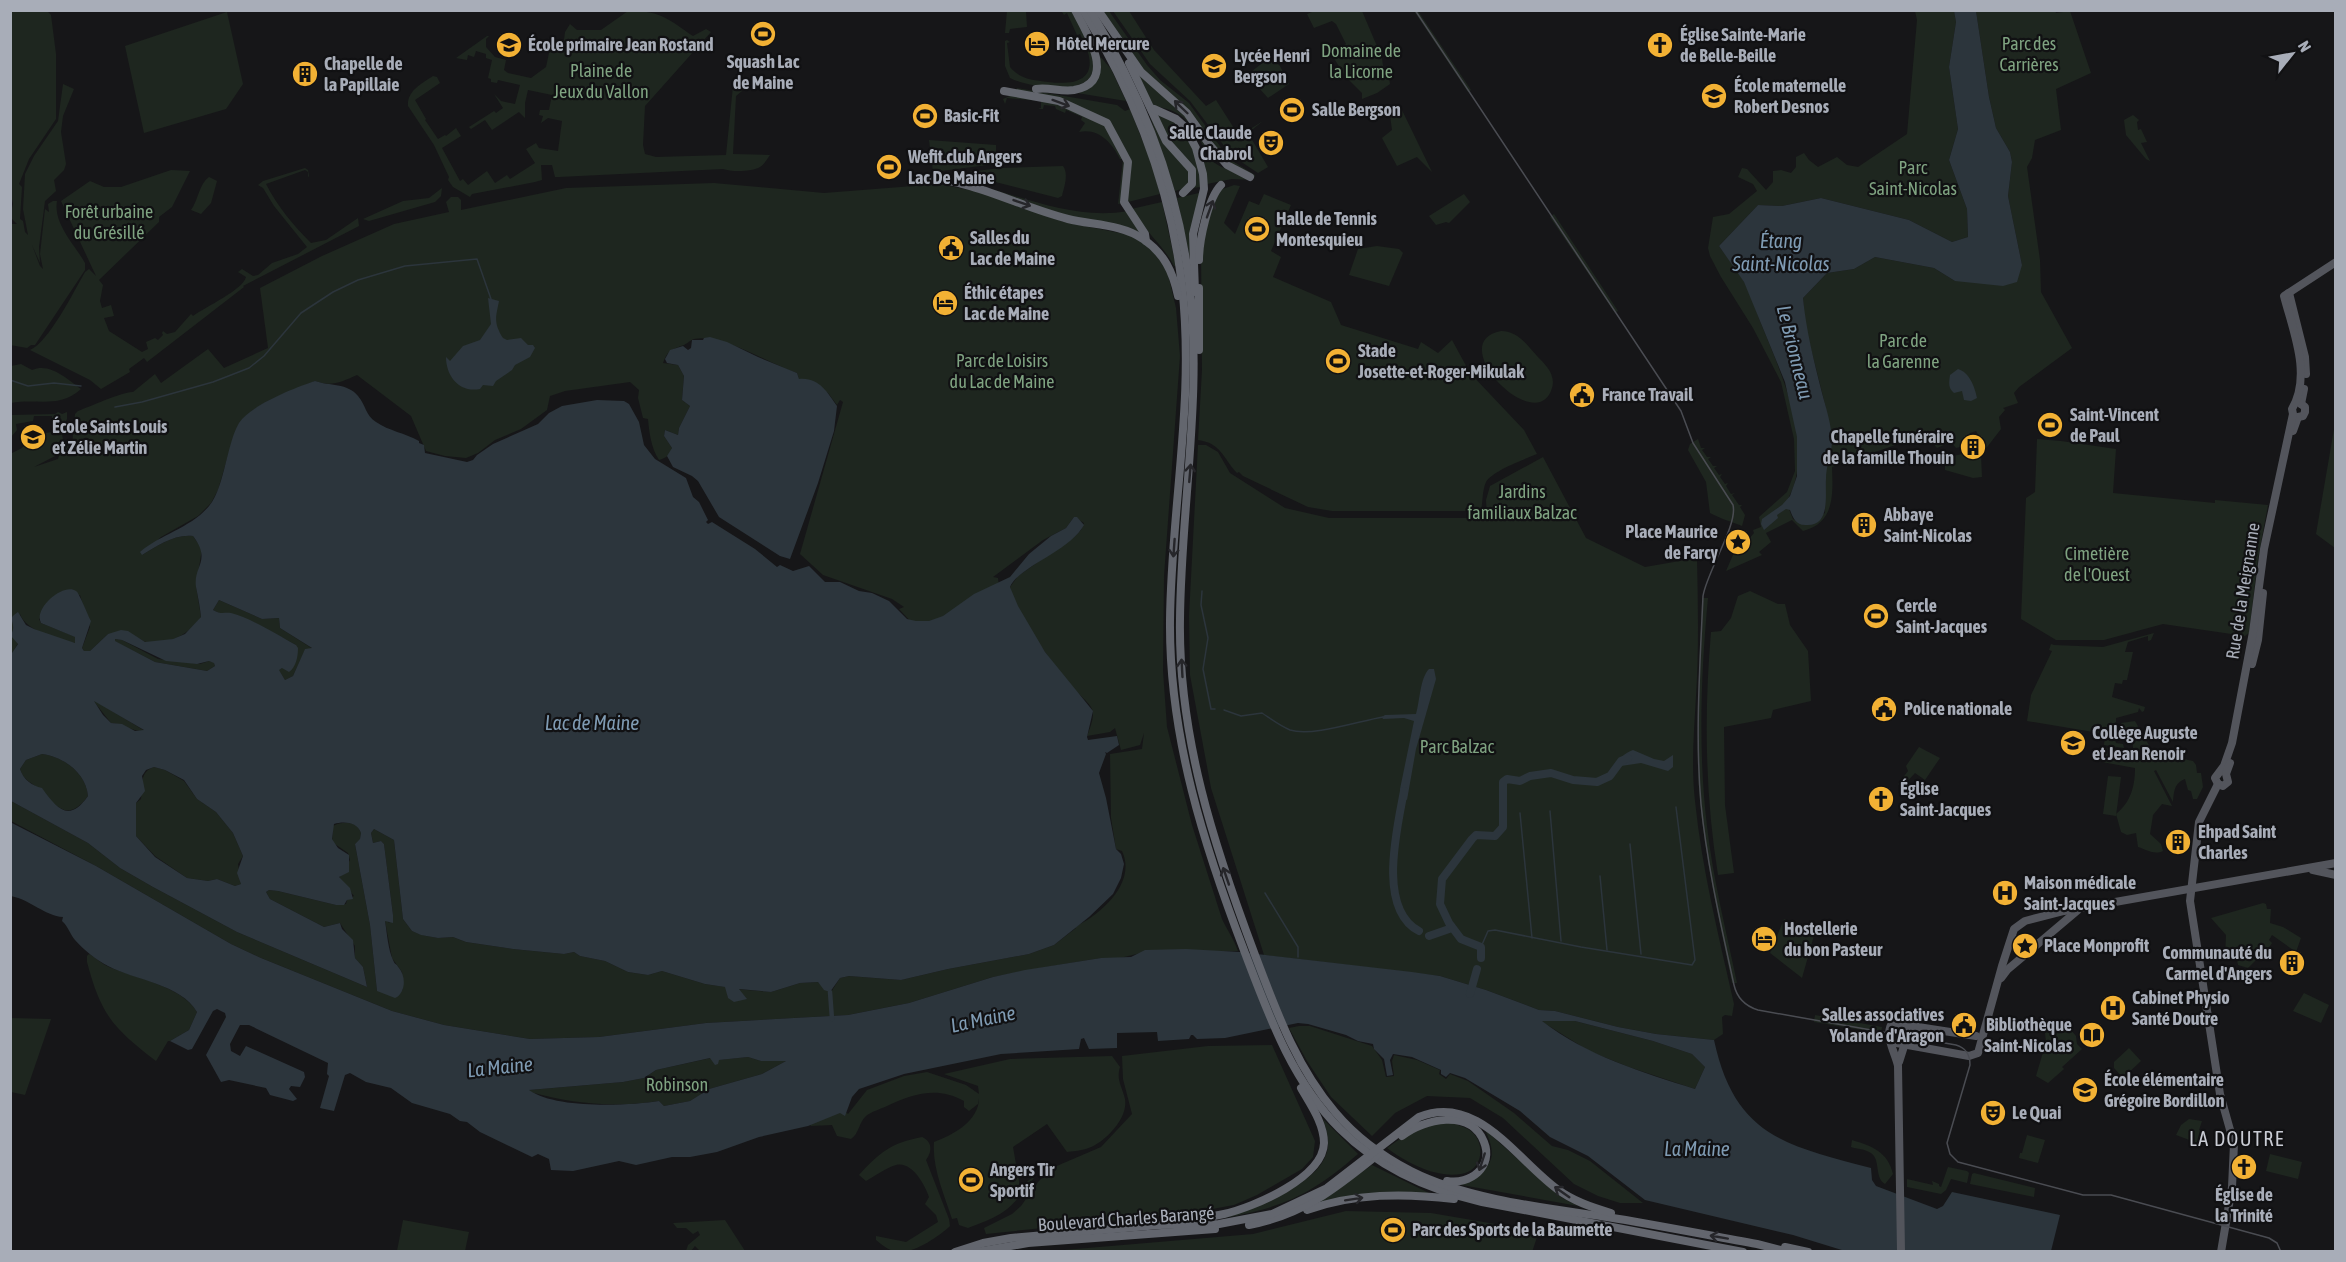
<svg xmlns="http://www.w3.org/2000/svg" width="2346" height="1262" viewBox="0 0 2346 1262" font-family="'Asap Condensed',sans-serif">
<rect width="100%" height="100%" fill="#161618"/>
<g fill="#1e261f">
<path d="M11,10L47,11L51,15L56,54V119L29,159L19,184L22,187L20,219L23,221L25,232L28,235L23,209L25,174L34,156L58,121L63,84L74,89L63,116L61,132L66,164L64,170L54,180L56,191L45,201L39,247L40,263L32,245L40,266L43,269L40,254L45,209L49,212L48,204L53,201H57C53,224 75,245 85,263V270L35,345H31L27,348L10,345L11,224H17L10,217L13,204L10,190Z"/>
<path d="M1317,10L1362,11L1382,58L1383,66L1388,70L1390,84L1377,93L1362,99V93L1345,76L1330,52L1346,44L1336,24L1332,21L1314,28L1307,14Z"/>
<path d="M2055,10L2056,13L2070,11L2091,73L2056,89L2061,130L2035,140L2032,158L2027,167L2040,260L2041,292L2072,348L2019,387L2014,393L2018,403L2003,408L2005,410L1999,417L2001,429L1981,455L1982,477L1973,478L1945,470V466L1953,456L1976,451C1980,444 1981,438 1976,431L1970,433L1960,447L1956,448L1951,442L1937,448L1930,440V433L1832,467C1833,494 1835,523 1803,531L1792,520L1766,533L1771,542L1759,552L1762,555L1726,571L1739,541L1742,542L1740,539L1742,533L1748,540L1754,533L1753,530L1761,527L1759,517L1787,492L1795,471L1794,439L1781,382L1753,328L1721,277L1710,256L1708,248L1713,217L1729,214L1757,191L1753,184L1738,177L1742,168L1747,169L1766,190L1773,182V171L1781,170L1791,173L1796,167V157L1804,153L1809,160L1818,167L1837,157L1847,165L1858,167L1907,134L1917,20L1915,11H1954L1956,22L1949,67L1958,129L1949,160L1967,209L1968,237L1952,242L1909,220L1821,198L1782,206L1758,205L1719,246C1727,257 1735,268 1743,280C1751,294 1756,311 1762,326C1782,375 1817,453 1786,502L1793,519L1804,525L1825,513L1826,468L1832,443L1825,404L1805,325L1803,298L1827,273L1854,269L1875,257L1934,268L1955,281L2022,265L2008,196L2012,162L2010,152L1996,128L1989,97L1976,11Z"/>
<path d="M628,11C660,10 668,19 693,36L706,29L711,32L645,106L643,145L645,154L656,157L726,155L733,86H742V91L736,96L733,154L770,155C767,159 764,165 760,167C752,172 731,172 723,169L559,177H555L552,165H541L542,180L535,182L472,194L470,197L453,187L448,180L449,177L434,145L408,106C407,91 421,84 433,76L437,77L440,83L415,100L426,119L425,120L438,139L445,135L446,136L456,128L461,136L442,148L460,181L463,179L468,185L487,171L495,183L507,175L510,179L535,163L526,149L536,143L539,148L558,151L562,121L548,118L541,123L543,116L539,115L540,110H549L552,95L528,90L525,103V118L519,112L492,130L485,120L471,129L469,127L494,111L496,113L503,108L494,94L501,101L515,104L520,85L498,80L497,83L491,82V79L488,78L492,60L486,58V54L476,51L474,57L468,55L467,60L456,58L487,36H489L486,39V47L495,57L506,60L504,70L508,73L531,78L546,67L549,53L558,47L563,48L565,32L570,24L577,30H601Z"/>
<path d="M1007,11H1026L1027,27L1010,29L1009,33H1005Z"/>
<path d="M1064,11H1073C1081,27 1093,44 1094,63C1097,99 1029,88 1010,78L1005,66V41L1007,40L1010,42L1007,43L1010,67C1021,80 1033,80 1048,82C1089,87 1100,70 1080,34L1077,35L1067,13L1064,15L1062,12Z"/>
<path d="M1102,11H1109L1147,65L1160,80L1189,103L1222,149L1234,162L1255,175V177L1229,163L1147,75Z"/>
<path d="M1113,11H1129L1154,50L1206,106L1216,100L1239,136L1263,121L1248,133L1268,167L1258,173L1231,155L1190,101L1150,64Z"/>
<path d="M1414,11H1418L1471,90L1468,92Z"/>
<path d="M227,12L243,84L226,109L144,133L125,46Z"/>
<path d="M1098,54L1111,69L1126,101L1077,93L1091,82Z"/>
<path d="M1270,57L1280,66L1289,84L1268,98L1247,75Z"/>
<path d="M1132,64L1173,101L1222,163C1204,160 1200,132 1187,121C1178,111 1166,108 1153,106Z"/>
<path d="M1017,88L1117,105L1125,111L1130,109L1152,165L1160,194L1128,202L1126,196L1131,172L1109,122L1016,90Z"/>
<path d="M1012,95L1050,100L1104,123L1126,162L1124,203L1118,204L1123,159H1120C1112,143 1099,128 1079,132L1085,123L1081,120L1082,117L1066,110L1065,113L1056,109L1055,106L1044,105L1043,109H1038L1041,108V101L1007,98L1005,104L1003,99Z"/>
<path d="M1399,104L1432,172L1417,157L1397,166L1382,138L1392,130L1389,108Z"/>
<path d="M1148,111L1188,166L1191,179L1183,191L1182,189L1175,191Z"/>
<path d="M1156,112C1162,115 1169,116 1175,120C1194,132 1200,166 1200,187L1193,188L1195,179L1168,142Z"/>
<path d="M2133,115L2139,120L2137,122L2138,130L2141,129L2147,142L2141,143L2150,161L2146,159L2126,135L2124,120Z"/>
<path d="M929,140L996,145V164L933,172Z"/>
<path d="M1199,146C1216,172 1230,167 1254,180L1232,179L1207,184Z"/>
<path d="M1063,166C1069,174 1064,187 1062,196L1058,198L960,173L1000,168Z"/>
<path d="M305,168L308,170L309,176L308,177V172L305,170L266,184C278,207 293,225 311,243L326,240L358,218L359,226L243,286L244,287L147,362L144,358L129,369L130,372L101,389L90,380L30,350C49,342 74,291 85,272L89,269L96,276L61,201L90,181L104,187H121L171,170L190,171L172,207L159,217V222L99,280L103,285L100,301L102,308L111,305L114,316L104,318L109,331L142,352L148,349L146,342L155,338L158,340L163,335L162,333L163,331L167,334L175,332L191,314L193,316C205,307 243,290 246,277L238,272L242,269L253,276L258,275L272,263L298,254L307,247L274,206L263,188L258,185L263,181Z"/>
<path d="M209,177L217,181L211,203L201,214L191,210C198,201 199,184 209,177Z"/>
<path d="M714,183L824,193L939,184L979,192L1064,222L1130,235L1148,245L1167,270L1176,308L1180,356L1164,576L1163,671L1167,727L1192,825L1222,919C1227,930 1234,939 1238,951L1141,953L1120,958H1101L1046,967L993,977L909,1003L848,1015L706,1023L599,1037L530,1039L444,1025L392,1011L261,958L231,944L96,866L11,821V801L88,843L120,868L153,887L237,932L367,987L363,967L355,958V946L340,923L324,927L270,899L266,892L269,890L278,891L336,905L346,904L347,900L354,896L339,878L350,860L348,853L332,842L333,826C343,821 357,821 361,833L360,840L355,844L370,925L377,991L403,990L402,972L392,958L385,921L387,920L389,923L393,915L384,844L381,841L373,843L371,833L374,829L394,840L403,919L412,931L422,935L438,938L453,937L466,942L513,949L564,954L574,952L580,956L605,961L628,972L648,975L662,971L705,984L726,987L728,998L736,989L771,992L800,983L818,982L831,992L840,978L849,976L901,980L948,969L1029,954L1054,945L1076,928L1075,927C1101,914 1137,883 1122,851L1116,849L1111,818L1110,754L1142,749L1144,733L1140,745L1121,750L1115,728L1110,732L1087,736C1090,728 1095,716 1092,709C1090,703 1075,691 1070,685C1049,658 1019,620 1010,587L1018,576L1074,537L1081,530L1084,523L1074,517L1066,528L1043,540L993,577L998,578L999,587L948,617L914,625L899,609L904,607L892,599L823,575L800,554L843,402L840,400L837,405L828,393L799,379L797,373C768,363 721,333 694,339C689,341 686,345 681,346C670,350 667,352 663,363L678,365L684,376L682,400L690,406L679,428L678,435L665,430L664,436L672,448C670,455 666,458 659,460C651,448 649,431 648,419L643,418L638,398L639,390L630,382L565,391L550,396L547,410L521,429L495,440L478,453L466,458L445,456L426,451L411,416L357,375C341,382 332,387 315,381L270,400L253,410L234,435L218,490L211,503L198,516L161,537L142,555C157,546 174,534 193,536L202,549L196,586L201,617C189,635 168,645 146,642C141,641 142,639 137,638C129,634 117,635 108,634L90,651H84L82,648L90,627L80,595L39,619L41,623L76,637L75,643C59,641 25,630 20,614L13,628L18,643L11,656V452L12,453L22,448L32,435L52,432L53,430L61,427L63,440L59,444L57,455L34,467L58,459L62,445L72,446L75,414L78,411C89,407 124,391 133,392L155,374L161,383L208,349L224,368L268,348L260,288L322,256L394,224L449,212L446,202L451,197H458L461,200V210L566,188Z"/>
<path d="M1234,185L1240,186L1224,223L1235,234L1249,201L1259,205L1264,194L1291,205L1271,251L1281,257L1273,277L1331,302L1341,325L1418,349L1421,342L1438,353L1452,340L1470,373L1524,430L1537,454C1525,459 1492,471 1486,482C1482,491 1483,502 1481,511H1332L1308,507L1243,476L1239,472L1237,473C1223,458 1221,443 1198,440L1202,370L1201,249L1208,219L1220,190Z"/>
<path d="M981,186C1029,199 1078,220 1128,211L1142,233L1079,220Z"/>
<path d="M442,188L441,196L435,202L369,221L363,219L403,201L429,198Z"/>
<path d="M1199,193L1190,258L1177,198Z"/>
<path d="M1464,194L1470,202L1449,223L1446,222L1436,225L1429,216Z"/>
<path d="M1162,202L1176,266H1174C1163,245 1144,230 1131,209Z"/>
<path d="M1554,214L1618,311L1615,313L1550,217Z"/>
<path d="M1377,246L1399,249L1403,253L1389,286L1349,275L1358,249Z"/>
<path d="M1501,331C1518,331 1527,345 1537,356C1546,365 1556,375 1552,388C1537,439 1442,342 1501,331Z"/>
<path d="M21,364L32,370C50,362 67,379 81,389C59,409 37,398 11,403V366Z"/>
<path d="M58,412L62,414L67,412V419L64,425L52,422V416H34L33,421L16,424L17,430L11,437V415L55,414Z"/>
<path d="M2335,423V548L2316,534Z"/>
<path d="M1698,439L1701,448H1705L1702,450L1707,457H1711L1708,459L1713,466H1717L1714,468L1719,475L1722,474L1720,477L1725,484L1728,483L1726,486L1731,494L1735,493L1732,495L1739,505H1742L1740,507L1745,515L1742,526C1730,521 1721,519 1710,513L1706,482L1688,450L1690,444Z"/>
<path d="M2037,439L2061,441L2116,449L2113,493L2215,503V500L2268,505L2258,559L2249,633L2245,636L2163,624L2104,640H2056L2021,619L2026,498L2035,492Z"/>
<path d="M1198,445H1206L1218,452L1230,473L1285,508L1329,518H1487L1486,500L1490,486L1543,457L1586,538L1645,567L1697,558C1698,604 1699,650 1696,696C1694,732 1691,765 1695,801C1702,870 1719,937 1734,1004L1732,1016L1725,1015L1722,1017L1723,1034L1714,1040L1656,1034L1618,1027L1555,1011L1539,1010L1486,990L1440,976L1264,955L1211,788L1190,675L1189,616Z"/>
<path d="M1750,591L1778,604H1785L1790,625L1808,651L1811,701L1773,710L1771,718L1724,727L1725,805L1734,873L1718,875C1705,795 1704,713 1711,632L1721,631L1731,618L1738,596Z"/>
<path d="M1702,598H1708C1701,673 1698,751 1707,826C1713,879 1726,930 1737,983H1732C1719,919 1704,855 1699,790C1695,726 1700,661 1702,598Z"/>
<path d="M219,600L262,619L279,618L280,628L313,649L305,650L293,676L285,680L278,669L282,668L296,645L253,622L221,614L213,610Z"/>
<path d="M2154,633L2151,640L2148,641V636L2128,642L2125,652H2133L2127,680H2123L2122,684L2115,683L2112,697L2145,707L2144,711L2142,712L2139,708L2138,712L2116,718V722L2113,725L2116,743L2123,744L2124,748L2104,745L2105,734L2027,721L2031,695L2052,651L2049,650L2051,644L2054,645L2103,647Z"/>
<path d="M115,639L122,640L158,659L200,664L209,661L214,662L215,666L207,671L155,662L114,641Z"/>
<path d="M92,699L145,731C132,732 124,724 111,723Z"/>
<path d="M2135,721L2144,737L2142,740H2146L2151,749C2167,746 2178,759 2193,761L2196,765L2197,773H2201L2203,787L2197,799H2193L2191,791L2188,790L2185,779C2174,783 2174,792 2173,802L2156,770L2154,771L2172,806L2162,804L2153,815L2150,834L2161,844L2163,851C2154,855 2147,850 2138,847L2136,833L2127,835L2121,832L2116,814C2131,802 2135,786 2135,768L2102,762L2104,748L2125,750L2133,748V737L2131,738L2130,732L2123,733L2121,723Z"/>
<path d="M1919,747L1940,758L1925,780L1915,773L1901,788L1898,784L1908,771L1906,766Z"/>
<path d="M42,754C64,757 86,773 88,796C68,823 57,807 39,789C31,782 23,780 20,769L26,760Z"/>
<path d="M154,767L165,770L184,781L197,799L216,812L233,833L243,856L238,864L241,884L235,886L217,879L208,881L187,878L155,856L136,836V803L141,799C143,785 139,772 154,767Z"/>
<path d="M2108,776L2121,777L2116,816L2103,814Z"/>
<path d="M2263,903L2266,904L2267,909H2271L2270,923L2283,927L2301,938L2296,952L2272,935L2269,940L2272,943L2263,957L2258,958L2248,968L2238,965L2237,960L2225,957L2226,935L2211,918Z"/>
<path d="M1784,919L1815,932L1802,978L1770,953Z"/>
<path d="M89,954C96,958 102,964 109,967C135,978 182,986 197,1012L189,1030L170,1041H168L156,1061C113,1028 101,1015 87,962V956Z"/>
<path d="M2304,993L2329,1005L2321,1023L2293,1011Z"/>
<path d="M1815,1015L1882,1027L1881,1033L1814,1022Z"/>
<path d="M11,1018L51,1019L25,1095L11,1092Z"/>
<path d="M1541,1021H1575L1653,1041L1692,1054L1705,1067L1695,1089L1629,1067L1589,1051Z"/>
<path d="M2063,1021L2076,1036L2077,1044L2082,1049L2062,1067L2064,1069L2048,1083L2036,1076L2046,1042L2045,1033Z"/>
<path d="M1299,1026H1310L1372,1046L1382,1060L1386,1077L1394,1076L1392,1061L1394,1055L1417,1060L1440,1070L1439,1074L1446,1079L1450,1074L1468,1081L1514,1113L1552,1146L1568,1150L1590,1161L1643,1203H1620L1598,1196L1574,1184L1503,1118L1470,1098L1427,1096L1395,1113L1372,1136L1331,1097L1307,1061L1289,1028Z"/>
<path d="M1272,1045L1315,1141L1313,1157L1302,1169L1257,1195L1234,1205L1196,1212L986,1234L984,1228L1012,1214L1021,1206L1038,1182L1052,1168L1101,1147L1132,1114L1123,1079L1122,1056L1208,1046Z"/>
<path d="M2129,1048L2141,1061L2123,1078L2114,1068V1062Z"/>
<path d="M1112,1056L1120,1067C1116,1080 1122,1086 1125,1099C1128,1117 1109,1137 1095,1145C1087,1150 1076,1151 1067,1152L1047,1124L1013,1147L1020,1187L1037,1174C1011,1208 1009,1213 968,1228L959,1225L957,1218L952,1219C944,1194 932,1168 934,1142C953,1135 979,1121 979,1098L978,1104L969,1111L964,1107V1101C937,1086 913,1094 887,1106C880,1109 871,1112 866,1116C859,1122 859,1134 851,1139L837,1136L832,1125L811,1126L806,1118L843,1110L848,1114L867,1090L904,1076L927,1072L966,1085L979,1094L978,1086L944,1074L1010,1059Z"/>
<path d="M748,1057L761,1061H786L762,1074L709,1089L690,1101L664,1106L659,1101C614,1108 574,1104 530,1092L529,1090L623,1082L644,1078L656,1070L711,1058L718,1060Z"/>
<path d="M1323,1119L1358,1154C1312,1194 1283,1208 1223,1218C1254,1205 1317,1187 1327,1152C1330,1141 1326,1129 1323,1119Z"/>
<path d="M2189,1119L2202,1121L2199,1130L2205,1132L2203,1141L2200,1144L2176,1135L2181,1125Z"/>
<path d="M1444,1121C1454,1124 1467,1126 1474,1134C1486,1148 1481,1171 1461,1174C1435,1178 1407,1163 1387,1148L1414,1129Z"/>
<path d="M1485,1130L1561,1197L1578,1206L1456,1184C1485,1171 1502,1165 1485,1130Z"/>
<path d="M2027,1135L2045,1140L2038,1163L2019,1158L2020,1153H2022Z"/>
<path d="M922,1137C933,1142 932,1152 926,1160L949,1219L950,1226C938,1237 910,1257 893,1251C887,1249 881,1244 876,1240V1236L906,1242L938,1222L936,1215L925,1204L929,1197C925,1185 912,1161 896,1165C886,1168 875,1176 866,1181L859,1175C880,1152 891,1143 922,1137Z"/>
<path d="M1852,1140C1872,1146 1888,1152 1893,1174L1885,1184C1874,1177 1881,1160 1871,1153C1865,1149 1857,1149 1851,1147Z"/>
<path d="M2270,1154L2302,1162L2298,1179L2266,1171Z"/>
<path d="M1372,1165L1433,1195L1314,1205Z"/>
<path d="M1948,1167L1967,1171L1969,1173L1967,1183L1951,1179L1946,1190L1941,1194L1907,1187V1179L1933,1185L1932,1181L1939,1184V1186L1941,1187Z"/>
<path d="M1974,1173L2035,1188L2034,1197L1970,1184L1972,1174Z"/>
<path d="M1346,1211L1431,1213L1507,1226L1537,1237L1532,1252L1052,1251L1253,1234Z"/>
<path d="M403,1220L469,1232L465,1251H397Z"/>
<path d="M725,1220L745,1251H700L695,1246L691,1251H686L688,1245L700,1235L698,1231L693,1234L686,1228H677L673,1223Z"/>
</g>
<g fill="#2c353c" fill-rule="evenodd">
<path d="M1954,11H1976L1989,97L1996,128L2010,152L2012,162L2008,196L2022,265L2017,282L2003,286L1955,281L1934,268L1875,257L1854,269L1827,273L1803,298C1806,330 1814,361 1822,393C1826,408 1832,426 1832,443C1831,455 1826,466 1826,479C1825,496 1831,527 1805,525C1796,525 1793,518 1790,510L1786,509L1777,515L1778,518L1764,530L1761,524L1762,519L1782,505L1790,496L1797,476V437L1785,382L1744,282L1719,246L1758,205L1782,206L1821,198L1909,220L1952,242L1968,237L1967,209L1949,160L1958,129L1949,67L1956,22Z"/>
<path d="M488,298L499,301C496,317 493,322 503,338L507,340L521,338L528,345H533L535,348L530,357L515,365L512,370L496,381L493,386L483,385L480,389C459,393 446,376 446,357L450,361L463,346L480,340L491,324Z"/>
<path d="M710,337L727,342L758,357L797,373L799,379C819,377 827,392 837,406L834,431L818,483L790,559L780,556L719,517L698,481L692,476L673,467L667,456L672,448L664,436L665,430L678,435L679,428L690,406L682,400L684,376L678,365L667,363L665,359L670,350L683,346L688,350L691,348L692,340H703L704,338Z"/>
<path d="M1958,369C1969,372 1975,387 1977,398L1971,401L1964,400L1962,391L1954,393C1948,388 1949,383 1950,375Z"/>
<path d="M315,381C329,386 348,383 358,396C366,405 365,415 376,422C389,431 405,433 419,441V443L424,445L425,453L467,462L473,460L477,455L493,444L538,424L549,413L562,406L597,400L624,401L629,404L639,422L644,445L655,459L686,478L693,497L699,502L708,520L706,522L708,524L712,522L755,549L777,567L780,565L793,571L809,566L825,582H840L859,591L872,593L889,601L907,619L916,621H929L943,616L974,594L1010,577L1029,554L1051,536L1066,528L1074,517H1077L1084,525C1070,551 1018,567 1010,587L1018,606L1045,652L1093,711L1087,737L1088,740L1117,736L1119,745L1107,753L1105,752L1106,754L1099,773L1106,798L1116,849L1121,854L1124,864L1121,878L1113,894L1089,917L1054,945L1029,954L948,969L901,980L849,976L840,978L830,992L824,990L818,982L800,983L771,992L739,989L747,999L734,1002L728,998L725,987L705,984L662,971L648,975L628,972L605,961L580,956L574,952L564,954L513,949L466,942L453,937L438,938L421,935L412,931L403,919L394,840L374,829L371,833L373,843L381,841L384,844L393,915V923L385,921C387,933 388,949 393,960C395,965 396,963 399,968C406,976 406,993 395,998L377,991L370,925L355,844L360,839L361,833C357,822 344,821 334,824L332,839L338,848L349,855V872L339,877L350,888L353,899L347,900L344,905H336L278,891L269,890L266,892L270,899L324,927L340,923L342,929L353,940L355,958L363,967L367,987L237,932L153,887L120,868L88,843L11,801L10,656L18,644L11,636C11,634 13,631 13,629C14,620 7,619 18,612L26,625L34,629L75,643V637L41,623C33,608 64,582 76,591C79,592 88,616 91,621L82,648L84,651H90L108,634L121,630L128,631L145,642L173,639L185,634L201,617C200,607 198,597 196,587C193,566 212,561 193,536C174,534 157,546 142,555L140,552C162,533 195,527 212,502C220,489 223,473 227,458C230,447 233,433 239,423C251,405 294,388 315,381ZM219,600L262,619L279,618L280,628L312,648L305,649L293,676L285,680L279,670L282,668L289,672C296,667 298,657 298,648L296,645C278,635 251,618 231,613C223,612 222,615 213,610ZM115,639L122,640L166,661L197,664L209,661L214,663L215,666L207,671L155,662L115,641ZM94,701L144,730L135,731L122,724L111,723L103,715ZM42,754C64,757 86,773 88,796C69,823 57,809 42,788C32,786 23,779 20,769L26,760ZM154,767L165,770L184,780L197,799L216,812L233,833L243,856L237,873L241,884L235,886L217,879L208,881L187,878L155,857L136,836V803L145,791L142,776L146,770Z"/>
<path d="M1429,669H1434L1436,679L1416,749L1407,800L1400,796V789L1414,721L1404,718L1383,719L1382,717L1385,715L1416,714C1420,701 1420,678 1429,669Z"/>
<path d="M1633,750L1654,759L1664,761L1673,755V767L1668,771L1641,763L1621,766C1619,757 1625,753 1633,750Z"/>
<path d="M10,822L96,866L231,944L261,958L392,1011L444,1025L530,1039L599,1037L706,1023L848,1015L909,1003L993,977L1025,970L1101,958L1131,957L1145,950L1186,949L1240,952L1412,972L1440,976L1486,990L1539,1010L1555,1011L1618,1027L1656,1034L1714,1040C1735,1137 1786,1145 1871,1168L1872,1180L1876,1186L1937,1209L1943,1206L1952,1192L2060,1215L2051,1251L1908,1252L1896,1247L1905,1251H1845L1793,1235L1645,1200L1588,1156L1550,1137L1520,1111L1465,1078L1450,1073L1446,1077L1441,1074V1070L1412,1057L1393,1054L1390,1060L1393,1075L1387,1076L1384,1059L1374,1049L1373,1044L1358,1041L1346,1035L1308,1024L1298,1023L1225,1038L1197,1039L1193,1035H1191L1189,1039L1158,1041L1157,1032L1117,1033V1048L1089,1049L1084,1038L1081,1039L1079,1049L1001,1054L904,1074L859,1089L852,1097L845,1116L840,1113L808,1126L759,1137L717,1152L690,1157H672L636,1165L619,1161L573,1171L551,1170L549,1159L538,1154L532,1157L480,1132L467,1122L460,1121L450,1114L412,1103L391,1088L366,1082L350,1073L345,1075L334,1111L320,1108L329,1076L327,1074L328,1063L249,1025H240L230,1044L231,1051L240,1056L246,1046L304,1072L305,1077L300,1087L291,1086L289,1089L297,1099L293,1101L270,1095L266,1088L229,1080L221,1082L206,1055L226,1017L225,1013L217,1009L213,1011L192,1049L188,1050L170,1041L189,1030L197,1012C181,984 134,980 108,966C96,960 84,950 75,940C70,934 68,926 62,921L63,917C45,916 31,900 11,896ZM1542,1021H1575L1653,1041L1692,1054L1705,1067L1695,1089C1642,1072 1587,1056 1542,1021ZM748,1057L761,1061H786L762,1074L709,1089L690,1101L664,1106L659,1101C628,1106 555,1109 529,1090L623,1082L644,1078L656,1070L710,1058L715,1065L718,1064L719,1060Z"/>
</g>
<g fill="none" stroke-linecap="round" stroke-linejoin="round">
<g stroke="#2c353c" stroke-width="1.5">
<path d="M10,380L28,386L54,383L81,386"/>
<path d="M115,407L142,402L213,382L249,368L264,356L301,313L333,292L358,280L405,266L477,259L491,299"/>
<path d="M1202,591L1201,605L1208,638L1203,669L1211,709H1215"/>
<path d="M1224,710L1241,716L1262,713C1271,719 1280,726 1290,730C1312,737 1359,721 1383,717"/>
<path d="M1550,811L1561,941"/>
<path d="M1520,813L1532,938"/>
<path d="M1630,844L1641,954"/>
<path d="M1600,876L1607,950"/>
<path d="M1265,893L1298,947V957"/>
<path d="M1481,947L1488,931L1495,930L1581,947L1692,965L1695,960L1676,807"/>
</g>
<path stroke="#2c353c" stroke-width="4.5" d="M830,992L832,1019"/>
<g stroke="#2c353c" stroke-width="8">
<path d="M1404,791C1397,829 1377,909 1419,931"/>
<path d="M1429,936L1452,928"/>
<path d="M1481,958V947L1461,939L1449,923L1440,904L1442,879L1472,839L1476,835L1495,836L1503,827V782L1507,779L1520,781L1530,776L1551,773L1573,780L1597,782L1610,776L1621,761L1628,758"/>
<path d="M1470,994L1477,969"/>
</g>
<g stroke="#53555c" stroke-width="8">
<path d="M2289,293L2305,357L2306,374"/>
<path d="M2301,404L2304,389"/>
<path d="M2298,417L2303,416L2305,412V407L2301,404"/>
<path d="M2293,431L2298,417"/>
<path d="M2252,664L2258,640L2263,593"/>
<path d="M2218,784L2215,778L2224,766L2232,743L2253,632L2264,549L2293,414L2292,409C2312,375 2293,331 2284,296L2336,262"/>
<path d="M2218,784L2199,822L2190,901L2220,1094L2234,1144L2232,1187L2221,1252"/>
<path d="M2218,784L2223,786L2228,782L2226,774L2230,763"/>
<path d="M2313,870L2336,875"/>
<path d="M2001,978L2007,970L2078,910"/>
<path d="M1891,1042L1969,1056L1978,1053L2002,966L2014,929L2025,921L2064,911L2336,863"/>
<path d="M1899,1062L1906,1040V1025"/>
<path d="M1901,1252L1898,1066C1895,1052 1884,1036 1892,1023L1976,1036"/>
</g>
<g stroke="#63666e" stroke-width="8">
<path d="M1083,10C1134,94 1171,188 1182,286C1195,400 1171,508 1170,621C1169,737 1204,846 1245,953C1269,1016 1292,1081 1340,1129C1379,1168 1429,1190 1482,1202L1743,1252"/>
<path d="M1090,10C1141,93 1177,184 1189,281C1203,394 1181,506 1180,619C1178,736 1214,846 1255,955C1276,1010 1296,1067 1335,1112C1356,1137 1382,1156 1411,1171C1466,1199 1545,1208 1607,1217C1657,1225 1707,1235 1757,1244L1789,1252"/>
<path d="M1098,10L1141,72L1187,113L1209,144L1227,165L1250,177"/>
<path d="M1129,63L1166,141L1192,170V184L1183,193"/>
<path d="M1036,89C1049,87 1061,92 1074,90C1119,82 1086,32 1075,10"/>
<path d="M1004,91L1059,101L1107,123L1128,162L1124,202L1145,234L1146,241"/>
<path d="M1154,109L1176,119L1185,127L1196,148L1203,174L1204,189L1193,234L1195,292"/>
<path d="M926,178C976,181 1020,207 1068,219C1092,225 1122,224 1143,239C1164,253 1173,272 1178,296"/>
<path d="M1199,260C1199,241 1208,198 1221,185"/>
<path d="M1199,350V288"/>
<path d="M1402,1136C1423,1119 1471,1108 1484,1142C1494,1167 1470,1185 1447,1181"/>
<path d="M1307,1210C1355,1193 1404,1193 1454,1199"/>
<path d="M1183,1220C1197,1218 1211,1217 1224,1214C1254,1207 1323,1178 1324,1143C1324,1123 1310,1104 1301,1088"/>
<path d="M1249,1225C1303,1215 1336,1188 1377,1155"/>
<path d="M1785,1247L1808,1252"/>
<path d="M955,1252L983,1243L1011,1238L1159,1225L1219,1224L1272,1214L1327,1188L1419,1117C1477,1093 1516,1159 1557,1189C1573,1201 1591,1207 1611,1213"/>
<path d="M977,1252L1028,1243L1215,1229"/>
</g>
<path stroke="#4a4c52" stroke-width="1.5" d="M1415,10L1681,411L1693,443L1733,505C1738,525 1707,571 1703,596C1700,665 1695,735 1701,804C1707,865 1721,925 1734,985C1737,998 1745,1006 1758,1010L1956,1045C1966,1048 1970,1054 1970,1065L1947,1143L1950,1154L1958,1162L2083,1195H2111L2269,1238L2277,1243L2281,1252"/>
</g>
<defs><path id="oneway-shaft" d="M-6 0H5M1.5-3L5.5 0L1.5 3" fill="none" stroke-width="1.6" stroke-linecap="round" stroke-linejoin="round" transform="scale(1.5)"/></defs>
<g stroke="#26262a">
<use href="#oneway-shaft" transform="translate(1061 103) rotate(20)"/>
<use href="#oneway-shaft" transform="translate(1181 107) rotate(-136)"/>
<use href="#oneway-shaft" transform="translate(1022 203) rotate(19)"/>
<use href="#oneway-shaft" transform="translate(1210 209) rotate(-70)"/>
<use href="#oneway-shaft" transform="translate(1190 473) rotate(-85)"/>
<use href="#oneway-shaft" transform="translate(1174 548) rotate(94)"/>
<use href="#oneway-shaft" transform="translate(1182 668) rotate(-93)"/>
<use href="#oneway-shaft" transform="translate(1226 876) rotate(-109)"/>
<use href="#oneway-shaft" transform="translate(1482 1162) rotate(108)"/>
<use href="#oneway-shaft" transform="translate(1562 1192) rotate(-145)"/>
<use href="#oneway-shaft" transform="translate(1354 1199) rotate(-9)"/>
<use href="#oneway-shaft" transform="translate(1719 1237) rotate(-170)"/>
</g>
<defs>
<g id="stadium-disc" transform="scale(1.35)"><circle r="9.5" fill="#f2b134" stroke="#111113"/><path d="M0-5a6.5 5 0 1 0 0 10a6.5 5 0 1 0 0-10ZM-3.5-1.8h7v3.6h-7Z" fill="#111"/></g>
<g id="hotel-disc" transform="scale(1.35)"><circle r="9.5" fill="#f2b134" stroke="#111113"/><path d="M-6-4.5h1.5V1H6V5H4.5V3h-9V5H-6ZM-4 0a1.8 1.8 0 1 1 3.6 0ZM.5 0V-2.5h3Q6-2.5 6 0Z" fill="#111"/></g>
<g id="school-disc" transform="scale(1.35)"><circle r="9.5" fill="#f2b134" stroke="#111113"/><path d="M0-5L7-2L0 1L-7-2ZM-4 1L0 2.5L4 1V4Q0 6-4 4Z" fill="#111"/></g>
<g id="church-disc" transform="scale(1.35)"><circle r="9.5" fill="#f2b134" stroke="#111113"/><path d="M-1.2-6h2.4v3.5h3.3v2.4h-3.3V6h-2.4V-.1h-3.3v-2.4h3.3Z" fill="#111"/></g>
<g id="building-disc" transform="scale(1.35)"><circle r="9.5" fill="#f2b134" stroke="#111113"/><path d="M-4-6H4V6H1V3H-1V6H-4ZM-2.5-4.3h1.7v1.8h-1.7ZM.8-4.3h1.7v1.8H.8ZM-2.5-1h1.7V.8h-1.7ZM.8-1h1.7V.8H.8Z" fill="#111"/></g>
<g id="theatre-disc" transform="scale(1.35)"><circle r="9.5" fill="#f2b134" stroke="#111113"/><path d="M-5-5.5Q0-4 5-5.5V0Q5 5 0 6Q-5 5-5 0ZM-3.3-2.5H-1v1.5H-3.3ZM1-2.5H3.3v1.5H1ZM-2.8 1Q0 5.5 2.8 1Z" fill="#111"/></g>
<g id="civic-disc" transform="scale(1.35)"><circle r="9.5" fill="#f2b134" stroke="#111113"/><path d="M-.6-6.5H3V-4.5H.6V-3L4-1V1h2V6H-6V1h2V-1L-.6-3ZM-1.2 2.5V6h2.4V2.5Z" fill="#111"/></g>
<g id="sight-disc" transform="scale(1.35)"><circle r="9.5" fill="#f2b134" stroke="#111113"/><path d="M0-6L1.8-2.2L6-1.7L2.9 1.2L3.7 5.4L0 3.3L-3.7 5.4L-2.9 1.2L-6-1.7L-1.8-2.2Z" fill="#111"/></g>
<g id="hospital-disc" transform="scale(1.35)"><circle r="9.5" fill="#f2b134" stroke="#111113"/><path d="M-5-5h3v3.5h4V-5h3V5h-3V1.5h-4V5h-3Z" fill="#111"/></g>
<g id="library-disc" transform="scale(1.35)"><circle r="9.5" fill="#f2b134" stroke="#111113"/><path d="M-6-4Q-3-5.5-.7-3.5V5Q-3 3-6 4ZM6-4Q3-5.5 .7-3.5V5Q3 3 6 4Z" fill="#111"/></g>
</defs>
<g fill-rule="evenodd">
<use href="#stadium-disc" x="763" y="34"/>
<use href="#hotel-disc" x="1037" y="44"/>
<use href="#school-disc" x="509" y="45"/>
<use href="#church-disc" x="1660" y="45"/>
<use href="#school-disc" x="1214" y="66"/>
<use href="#building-disc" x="305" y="74"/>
<use href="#school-disc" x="1714" y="96"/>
<use href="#stadium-disc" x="1292" y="110"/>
<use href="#stadium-disc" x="925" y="116"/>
<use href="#theatre-disc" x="1271" y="143"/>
<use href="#stadium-disc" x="889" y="167"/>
<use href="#stadium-disc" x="1257" y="229"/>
<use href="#civic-disc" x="951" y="248"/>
<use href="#hotel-disc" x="945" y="303"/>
<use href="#stadium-disc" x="1338" y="361"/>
<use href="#civic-disc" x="1582" y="395"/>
<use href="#stadium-disc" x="2050" y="425"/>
<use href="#school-disc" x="33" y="437"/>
<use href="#building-disc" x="1973" y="447"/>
<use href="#building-disc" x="1864" y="525"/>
<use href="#sight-disc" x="1738" y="542"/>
<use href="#stadium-disc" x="1876" y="616"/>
<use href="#civic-disc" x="1884" y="709"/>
<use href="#school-disc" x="2073" y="743"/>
<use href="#church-disc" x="1881" y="799"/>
<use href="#building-disc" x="2178" y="842"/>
<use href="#hospital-disc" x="2005" y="893"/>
<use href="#hotel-disc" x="1764" y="939"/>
<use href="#sight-disc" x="2025" y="946"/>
<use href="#building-disc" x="2292" y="963"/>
<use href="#hospital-disc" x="2113" y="1008"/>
<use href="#civic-disc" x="1964" y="1025"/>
<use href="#library-disc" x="2092" y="1035"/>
<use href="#school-disc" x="2085" y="1090"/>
<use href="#theatre-disc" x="1993" y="1113"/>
<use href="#church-disc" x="2244" y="1167"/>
<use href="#stadium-disc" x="971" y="1180"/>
<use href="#stadium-disc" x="1393" y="1230"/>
</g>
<g text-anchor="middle" stroke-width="4.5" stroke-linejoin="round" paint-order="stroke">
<g font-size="18" font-weight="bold" fill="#a8adb8" stroke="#111113" text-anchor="start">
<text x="1680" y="41">Église Sainte-Marie<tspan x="1680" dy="21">de Belle-Beille</tspan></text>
<text x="1056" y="50">Hôtel Mercure</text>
<text x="528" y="51">École primaire Jean Rostand</text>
<text x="1234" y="62">Lycée Henri<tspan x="1234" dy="21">Bergson</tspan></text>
<text x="763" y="68" text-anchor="middle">Squash Lac<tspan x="763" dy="21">de Maine</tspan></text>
<text x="324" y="70">Chapelle de<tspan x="324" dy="21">la Papillaie</tspan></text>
<text x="1734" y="92">École maternelle<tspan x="1734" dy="21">Robert Desnos</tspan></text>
<text x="1312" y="116">Salle Bergson</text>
<text x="944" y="122">Basic-Fit</text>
<text x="1252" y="139" text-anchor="end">Salle Claude<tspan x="1252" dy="21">Chabrol</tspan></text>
<text x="908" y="163">Wefit.club Angers<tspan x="908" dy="21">Lac De Maine</tspan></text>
<text x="1276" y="225">Halle de Tennis<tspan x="1276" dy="21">Montesquieu</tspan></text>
<text x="970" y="244">Salles du<tspan x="970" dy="21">Lac de Maine</tspan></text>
<text x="964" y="299">Éthic étapes<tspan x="964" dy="21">Lac de Maine</tspan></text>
<text x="1358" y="357">Stade<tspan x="1358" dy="21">Josette-et-Roger-Mikulak</tspan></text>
<text x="1602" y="401">France Travail</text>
<text x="2070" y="421">Saint-Vincent<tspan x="2070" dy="21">de Paul</tspan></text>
<text x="52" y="433">École Saints Louis<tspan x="52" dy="21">et Zélie Martin</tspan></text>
<text x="1954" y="443" text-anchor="end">Chapelle funéraire<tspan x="1954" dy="21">de la famille Thouin</tspan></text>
<text x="1884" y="521">Abbaye<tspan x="1884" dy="21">Saint-Nicolas</tspan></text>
<text x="1718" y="538" text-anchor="end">Place Maurice<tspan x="1718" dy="21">de Farcy</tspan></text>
<text x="1896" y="612">Cercle<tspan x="1896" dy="21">Saint-Jacques</tspan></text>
<text x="1904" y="715">Police nationale</text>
<text x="2092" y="739">Collège Auguste<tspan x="2092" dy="21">et Jean Renoir</tspan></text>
<text x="1900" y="795">Église<tspan x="1900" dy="21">Saint-Jacques</tspan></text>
<text x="2198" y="838">Ehpad Saint<tspan x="2198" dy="21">Charles</tspan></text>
<text x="2024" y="889">Maison médicale<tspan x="2024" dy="21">Saint-Jacques</tspan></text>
<text x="1784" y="935">Hostellerie<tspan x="1784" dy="21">du bon Pasteur</tspan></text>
<text x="2044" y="952">Place Monprofit</text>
<text x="2272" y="959" text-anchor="end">Communauté du<tspan x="2272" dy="21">Carmel d'Angers</tspan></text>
<text x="2132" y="1004">Cabinet Physio<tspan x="2132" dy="21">Santé Doutre</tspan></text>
<text x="1944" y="1021" text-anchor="end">Salles associatives<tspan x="1944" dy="21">Yolande d'Aragon</tspan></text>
<text x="2072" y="1031" text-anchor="end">Bibliothèque<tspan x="2072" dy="21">Saint-Nicolas</tspan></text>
<text x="2104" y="1086">École élémentaire<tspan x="2104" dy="21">Grégoire Bordillon</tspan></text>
<text x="2012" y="1119">Le Quai</text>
<text x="990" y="1176">Angers Tir<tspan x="990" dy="21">Sportif</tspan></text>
<text x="2244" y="1201" text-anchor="middle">Église de<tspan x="2244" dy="21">la Trinité</tspan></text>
<text x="1412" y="1236">Parc des Sports de la Baumette</text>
</g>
<g font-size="18" fill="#7fa381" stroke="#111113">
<text x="2029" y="50">Parc des<tspan x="2029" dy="21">Carrières</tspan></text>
<text x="1361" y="57">Domaine de<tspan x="1361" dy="21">la Licorne</tspan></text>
<text x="601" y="77">Plaine de<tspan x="601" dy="21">Jeux du Vallon</tspan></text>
<text x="1913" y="174">Parc<tspan x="1913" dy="21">Saint-Nicolas</tspan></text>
<text x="109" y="218">Forêt urbaine<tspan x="109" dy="21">du Grésillé</tspan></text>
<text x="1903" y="347">Parc de<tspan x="1903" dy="21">la Garenne</tspan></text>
<text x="1002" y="367">Parc de Loisirs<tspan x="1002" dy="21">du Lac de Maine</tspan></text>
<text x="1522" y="498">Jardins<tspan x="1522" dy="21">familiaux Balzac</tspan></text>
<text x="2097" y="560">Cimetière<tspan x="2097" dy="21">de l'Ouest</tspan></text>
<text x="1457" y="753">Parc Balzac</text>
<text x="677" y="1091">Robinson</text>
</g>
<g font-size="18" fill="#a8adb8" stroke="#111113">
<text transform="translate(2243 591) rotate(-81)" y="6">Rue de la Meignanne</text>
<text transform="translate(1126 1219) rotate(-4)" y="6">Boulevard Charles Barangé</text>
</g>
<g font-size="20" font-style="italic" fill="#7f9bb3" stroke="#111113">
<text x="1781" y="248">Étang<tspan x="1781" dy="23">Saint-Nicolas</tspan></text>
<text transform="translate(1795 352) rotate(76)" y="7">Le Brionneau</text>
<text x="592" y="730">Lac de Maine</text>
<text transform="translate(983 1019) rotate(-12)" y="7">La Maine</text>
<text transform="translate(500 1067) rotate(-6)" y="7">La Maine</text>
<text x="1697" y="1156">La Maine</text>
</g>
<g font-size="20" letter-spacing="1.5" fill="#c9ccd4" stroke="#111113">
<text x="2237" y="1146">LA DOUTRE</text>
</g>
</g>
<rect width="2346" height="1262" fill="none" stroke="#a8adb8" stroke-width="24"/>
<g transform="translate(2292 54) rotate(59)" stroke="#111113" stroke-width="4.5" paint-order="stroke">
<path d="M0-4.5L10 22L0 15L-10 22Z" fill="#a8adb8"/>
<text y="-9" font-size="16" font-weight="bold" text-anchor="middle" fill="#a8adb8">N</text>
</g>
</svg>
